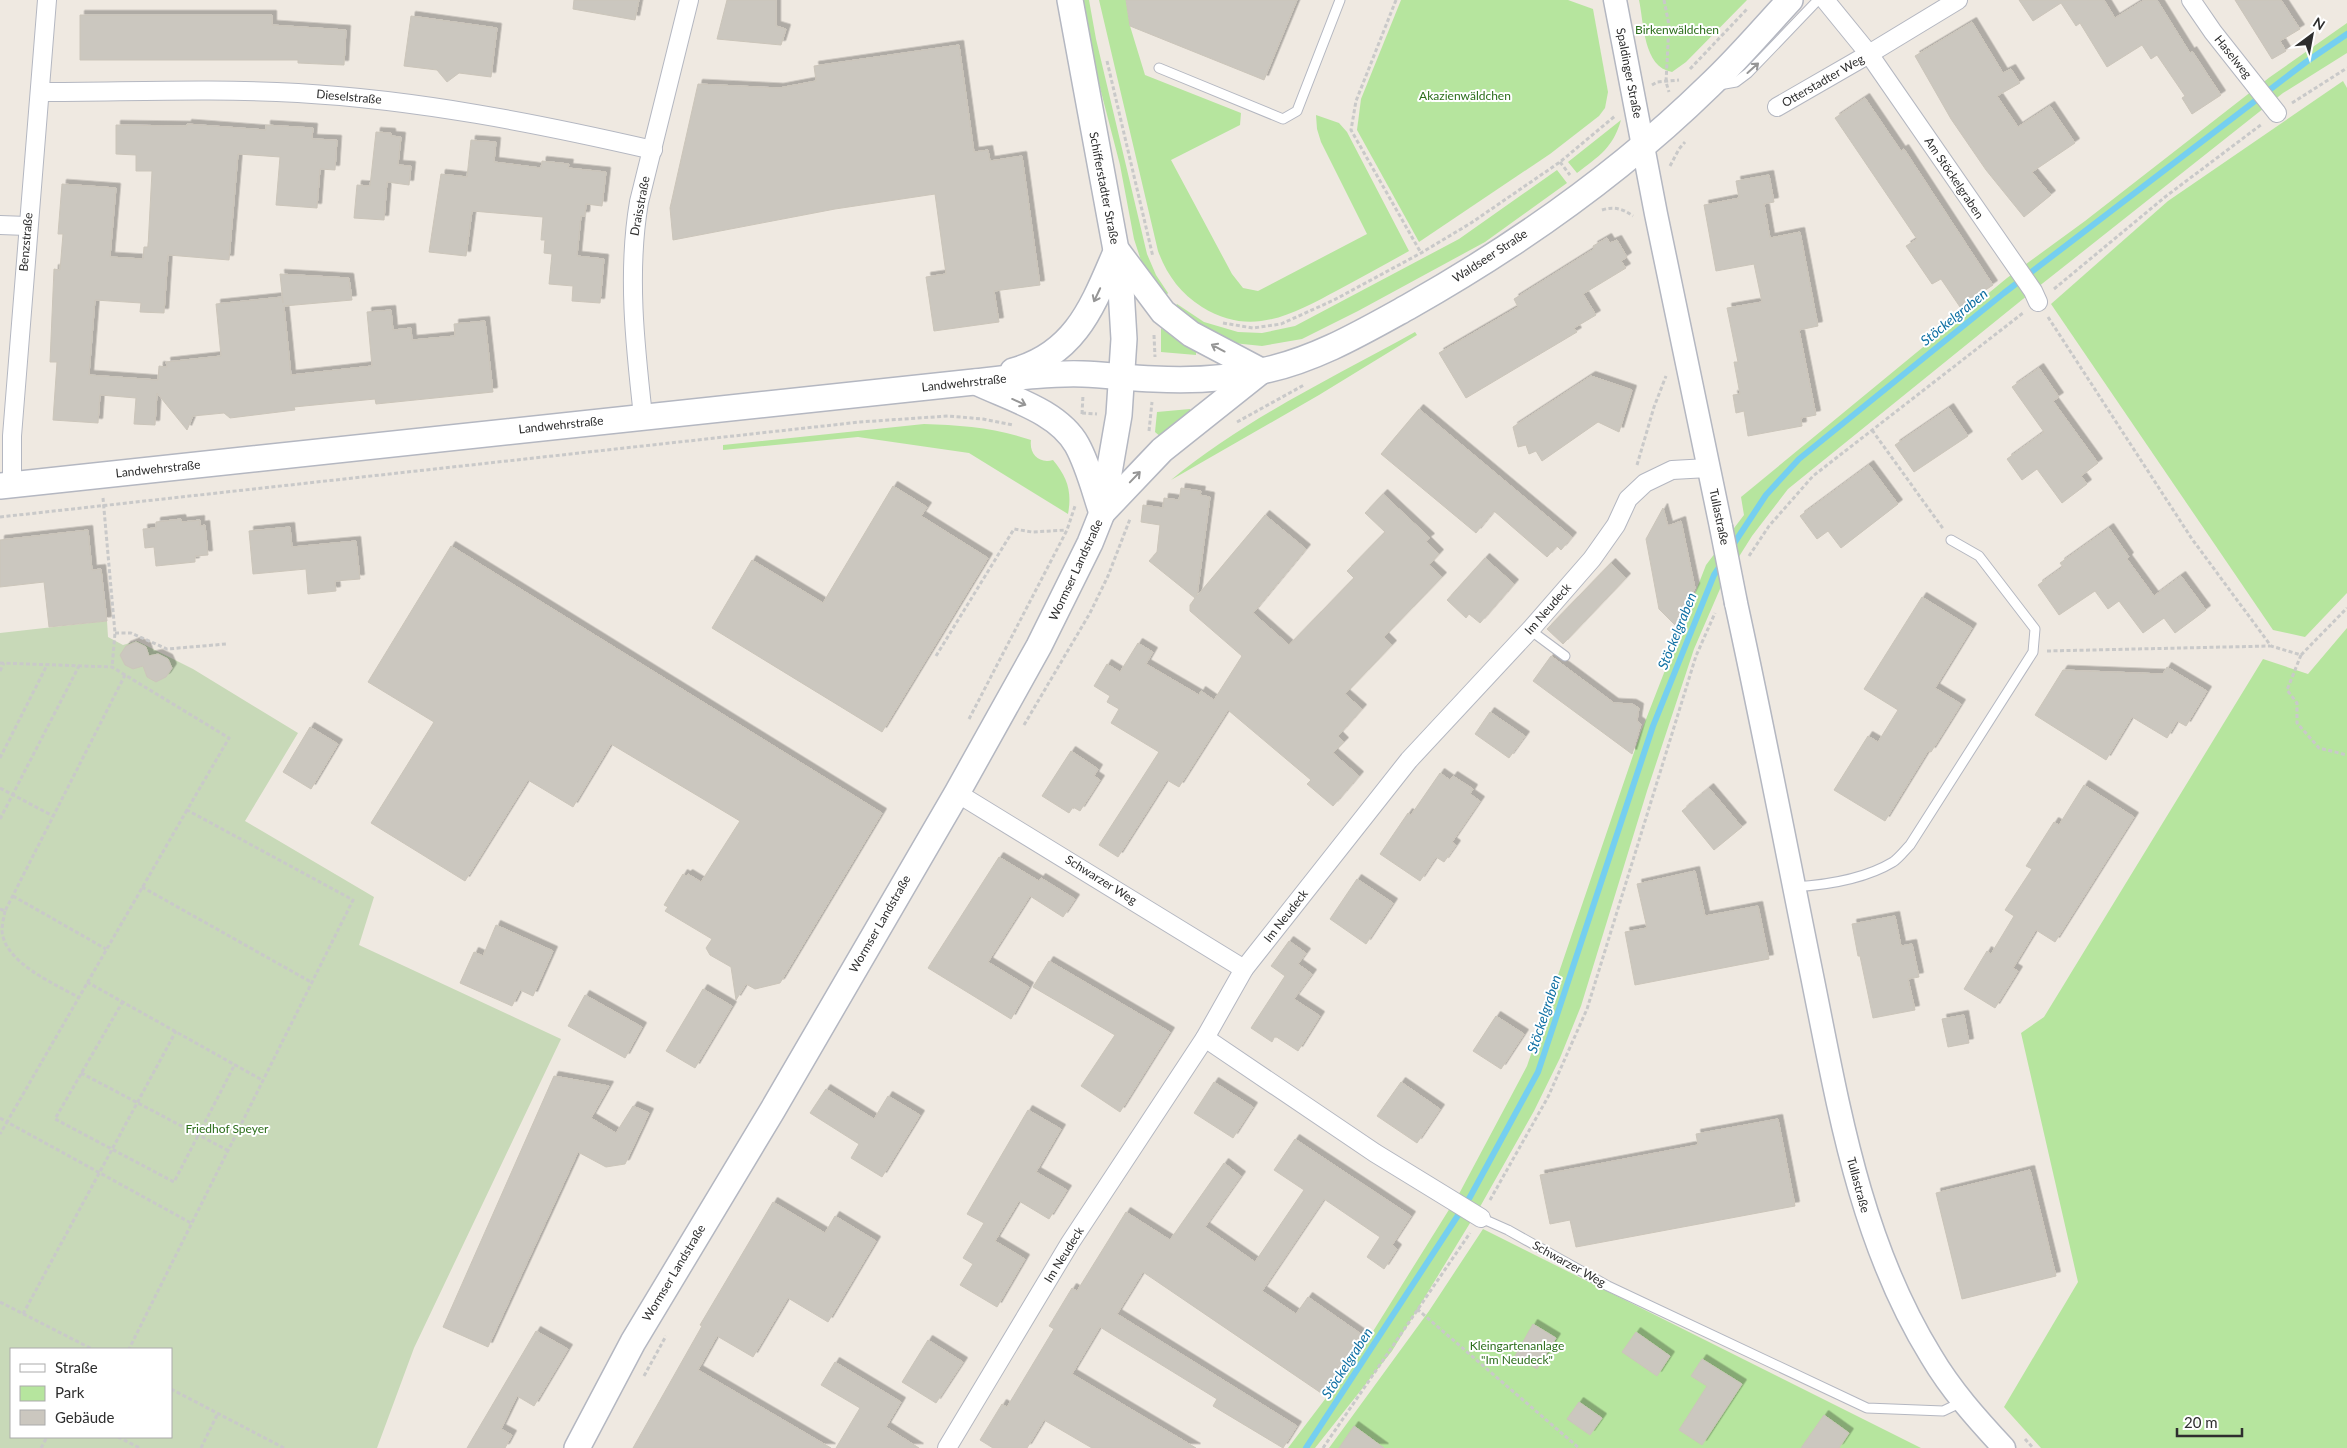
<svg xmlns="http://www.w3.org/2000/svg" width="2347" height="1448" viewBox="0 0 2347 1448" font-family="Lato,sans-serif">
<defs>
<filter id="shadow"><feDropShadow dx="4.5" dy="-4.5" stdDeviation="0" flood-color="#0004"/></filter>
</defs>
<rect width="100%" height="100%" fill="#efe9e1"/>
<g fill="#b6e59e">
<path d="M1082,0H1089L1096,39L1147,254L1156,275L1168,293L1163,300L1145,273L1134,239L1120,165L1098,80Z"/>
<path d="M1099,0H1126L1130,26L1145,75L1241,113L1240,125L1171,160L1232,274L1243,288L1258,291L1367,234L1321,142L1317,129L1316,115L1339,123L1347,132L1409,251C1386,264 1362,277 1338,290C1293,314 1252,338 1202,307C1180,293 1167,275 1158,251Z"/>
<path d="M1401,0H1568L1593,9L1608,92L1605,108L1599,116L1550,154L1419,242L1357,130L1361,99Z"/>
<path d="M1639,0H1747L1686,62L1672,72C1643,67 1644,23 1639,0Z"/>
<path d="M2347,23V53L2283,93L2023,299L1788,489L1752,536L1723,582L1694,649L1647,791L1581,1006L1560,1058L1534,1111L1481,1205L1392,1351L1315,1448H1288L1357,1357L1460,1192L1527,1066L1641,732L1706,565L1744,515L1741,497L2007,278L2085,221L2270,77Z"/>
<path d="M2343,81L2347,88V593L2305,637L2273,630L2051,304L2168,201Z"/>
<path d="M1621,120C1613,148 1599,156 1577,173L1568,162Z"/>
<path d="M1557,170L1567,183L1485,242L1358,311L1302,339L1262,346L1233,343L1172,311L1177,304L1204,322L1238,332L1262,333L1295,326L1459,239Z"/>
<path d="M1161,328L1178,341L1196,350V355L1161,352Z"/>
<path d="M1415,332L1417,335L1319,395L1171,480C1245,419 1332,378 1415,332Z"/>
<path d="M1190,409V417L1161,437L1155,432L1157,412Z"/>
<path d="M924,424C961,425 996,428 1031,440C1029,454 1039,464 1053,460C1068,478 1072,492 1068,514L969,453L858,437L723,450V445Z"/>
<path d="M2347,628V1448H2041L2004,1407L2078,1282L2021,1033L2044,1017L2263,659L2308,674Z"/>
<path d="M1483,1229L1921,1448H1329L1429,1311Z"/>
</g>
<path fill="#c8d9b8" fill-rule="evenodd" d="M107,621L108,637L123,645L137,641L193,669L298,733L245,821L374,897L359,945L561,1039L414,1348L377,1448H0V633ZM11,1349H171V1437H11Z"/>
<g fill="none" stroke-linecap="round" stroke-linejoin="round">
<g stroke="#75cff0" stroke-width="6">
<path d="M1731,548L1766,495L1799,459L2004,293L2306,62L2347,34"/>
<path d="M1306,1448L1470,1197L1538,1072L1653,726L1714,575L1722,563"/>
</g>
</g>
<g fill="#cbc7bf" stroke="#cbc5ba" filter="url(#shadow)">
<path d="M574,0H639L635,20L573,9Z"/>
<path d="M727,0H776V26L786,29L781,45L717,39Z"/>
<path d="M1126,0H1297L1264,80L1130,26Z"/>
<path d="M2019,0H2104L2115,18L2144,0H2157L2190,53L2192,51L2221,95L2192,114L2182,98L2185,96L2157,55L2151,59L2142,45L2107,67L2080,23L2076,26L2061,3L2033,21Z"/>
<path d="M2235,0H2281L2300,29L2280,41L2286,51L2272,59Z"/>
<path d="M80,15H272V25L346,30L344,65L298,63V60H80Z"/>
<path d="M411,16L497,28L491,77L459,73L447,82L437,70L404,66Z"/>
<path d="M1972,22L2003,73L2011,69L2020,83L1997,96L2018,127L2050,106L2075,143L2032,172L2051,195L2024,217L1986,170L1951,119L1915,56Z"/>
<path d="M959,45L974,152L988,150L990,161L1022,156L1040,285L994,291L999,322L934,331L926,277L946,274L935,194L835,209L673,240L670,208L698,84L779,88L816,81L814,66Z"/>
<path d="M1865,98L1901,151L1904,149L1993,285L1960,307L1941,279L1932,284L1906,246L1917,239L1835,118Z"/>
<path d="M187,124L266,130V125L313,128L312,139L337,140L335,170L320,169L317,208L276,205L280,157L238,154L229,260L168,255L164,313L140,312L141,303L95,300L89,375L158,380L159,366L167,367L166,362L221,356L216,304L282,297L283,303L280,274L349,278L352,300L284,306L291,375L372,366L367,312L391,310L393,330L411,328L412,340L455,336L454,324L485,321L493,392L376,404L375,399L294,407L295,410L230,418L224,413L193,416L187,430L157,393L155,425L134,424L136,398L100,395L98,423L53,420L57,362H50L54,269L60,270L63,234H58L62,184L116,188L110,257L143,259L144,247H148L152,171H136V155L116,154V125L187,126Z"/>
<path d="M376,132L391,133V136L401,137L398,165L411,166L409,185L387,182L384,220L354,218L357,185L370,186Z"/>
<path d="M471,140L496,142L494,162L541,168L542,161L569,164L568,168L606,172L602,206L586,204L585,216H581L577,256L604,259L600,303L572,301L573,286L549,284L552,254L544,253L545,240H541L543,217L472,211L466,256L429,252L441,174L467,177Z"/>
<path d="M1769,175L1774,202L1764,204L1770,238L1800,232L1818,326L1799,330L1816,415L1801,418L1802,426L1748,436L1744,411L1736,413L1733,395L1740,394L1734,362H1738L1727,308L1762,302L1754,264L1716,271L1704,205L1739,198L1736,181Z"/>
<path d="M1607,238L1610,243L1617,240L1627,257L1621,261L1626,268L1583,294L1596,315L1574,328L1577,332L1466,398L1439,353L1518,307L1514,299L1594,249L1593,246Z"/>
<path d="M2039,368L2059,397L2053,401L2098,463L2081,476L2087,484L2062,503L2037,469L2022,480L2007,459L2044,432L2012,387Z"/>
<path d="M1591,376L1632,390L1619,432L1598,422L1542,461L1536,451L1529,454L1526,445L1518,447L1513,427Z"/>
<path d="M1949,408L1968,436L1914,472L1895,445Z"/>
<path d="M1419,409L1572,537L1561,550L1557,546L1547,557L1494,511L1476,533L1381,454Z"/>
<path d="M1869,465L1898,504L1841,548L1828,531L1817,539L1800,516Z"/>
<path d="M893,486L927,507L921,516L988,558L882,732L712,628L752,560L823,603Z"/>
<path d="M1181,488L1201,491L1200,495L1210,497L1197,596L1265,515L1306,549L1253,613L1289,645L1354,578L1347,571L1385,532L1365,513L1383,494L1430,538L1426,541L1439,554L1429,565L1442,577L1384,637L1392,645L1345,694L1362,709L1338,736L1344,742L1333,753L1359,776L1333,806L1307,784L1311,780L1228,710L1179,787L1167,780L1118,857L1099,845L1159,752L1111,723L1119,709L1107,702L1110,696L1094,686L1107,664L1120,672L1138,643L1153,652L1146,664L1199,695L1201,691L1214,700L1242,656L1190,611V605L1195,598L1149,561L1157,552L1160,525L1141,522L1143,505L1163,508L1164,498L1179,500Z"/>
<path d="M1663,508L1668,526L1681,521L1695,588L1676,626L1659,609L1646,539Z"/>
<path d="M181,519L182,522L200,520V526L205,525L208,555L195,556V562L156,566L154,547L145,548L143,529L156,528V522Z"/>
<path d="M290,527L292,547L356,541L360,579L335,581L336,591L308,594L306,569L253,574L249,531Z"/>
<path d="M2109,528L2129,557L2127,559L2154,596L2181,576L2206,610L2175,633L2164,618L2143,633L2119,601L2108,609L2095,591L2059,615L2038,585L2063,567L2060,563Z"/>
<path d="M88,530L92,570L101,569L107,621L49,627L44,582L0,587V540Z"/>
<path d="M451,546L882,813L780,983L755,989L746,984L736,1000L731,967L710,955L706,948L712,939L665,911L668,907L664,905L683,874L686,876L688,874L701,882L740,821L611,744L573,807L528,780L465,881L371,823L434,722L368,682Z"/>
<path d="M1485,558L1514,584L1480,623L1469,614L1466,618L1447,600Z"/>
<path d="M1611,563L1626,578L1563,644L1547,629Z"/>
<path d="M1922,597L1972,628L1935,688L1961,704L1931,752L1928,751L1885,821L1834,790L1868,736L1878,742L1898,710L1864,689Z"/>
<path d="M136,642L146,647L149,656L158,654L168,659L172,668L166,677L156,682L147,677L143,666L133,669L125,665L120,655L126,646Z"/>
<path d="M1551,656L1614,703L1632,704L1639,708L1637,721L1641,724L1632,754L1533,681Z"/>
<path d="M2167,667L2207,691L2186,726L2177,721L2167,738L2132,717L2106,760L2035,715L2063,670L2163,674Z"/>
<path d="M1490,712L1525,736L1509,758L1475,734Z"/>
<path d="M310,727L338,744L311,789L283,772Z"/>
<path d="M1071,751L1098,769L1094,776L1100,780L1080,811L1073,807L1069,813L1042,796Z"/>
<path d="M1440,773L1450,780L1453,776L1473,789L1470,794L1480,801L1452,842L1456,845L1444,862L1436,857L1420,881L1380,854L1408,813L1411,815Z"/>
<path d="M2084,785L2134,817L2055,942L2036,930L2013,968L2018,971L1995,1008L1964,989L1987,951L1991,954L2014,916L2005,910L2032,869L2026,866L2054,822L2059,825Z"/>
<path d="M1709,788L1742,827L1714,850L1682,811Z"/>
<path d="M999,857L1039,881L1041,878L1075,899L1063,917L1030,896L988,962L1029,987L1011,1019L928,968Z"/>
<path d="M1695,871L1705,916L1758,906L1769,959L1635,985L1625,932L1647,928L1637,884Z"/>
<path d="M1357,879L1393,903L1366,944L1330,919Z"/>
<path d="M1895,916L1901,946L1912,944L1919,977L1908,979L1915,1010L1873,1018L1860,956H1858L1852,924Z"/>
<path d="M496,925L553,951L533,996L520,990L512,1006L460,983L474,952L483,956Z"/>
<path d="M1289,941L1306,953L1298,964L1312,974L1294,999L1320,1016L1298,1051L1275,1036L1272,1042L1251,1028L1285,976L1271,966Z"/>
<path d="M1049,961L1170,1032L1120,1112L1081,1086L1115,1035L1033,987Z"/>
<path d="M703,989L732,1006L695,1068L666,1051Z"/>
<path d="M585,995L642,1027L625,1058L568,1026Z"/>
<path d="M1964,1015L1969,1043L1948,1047L1942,1019Z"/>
<path d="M1496,1016L1524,1034L1501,1069L1473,1051Z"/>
<path d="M554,1076L609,1086L591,1118L616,1133L633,1106L649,1113L625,1164L606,1167L578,1152L488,1347L443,1327Z"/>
<path d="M1214,1082L1253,1107L1233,1138L1194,1113Z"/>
<path d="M1401,1082L1440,1109L1417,1143L1377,1116Z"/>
<path d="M826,1089L874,1119L888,1096L920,1115L882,1177L851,1158L859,1144L810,1113Z"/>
<path d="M1028,1110L1061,1129L1036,1172L1067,1190L1049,1219L1019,1201L995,1241L1025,1259L997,1307L960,1285L973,1264L963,1258L984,1223L967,1214Z"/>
<path d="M1778,1119L1795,1206L1576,1247L1570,1220L1550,1224L1540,1175L1698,1145L1696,1134Z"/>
<path d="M1295,1139L1411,1216L1392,1245L1397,1249L1384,1269L1367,1257L1380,1237L1324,1199L1262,1291L1296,1314L1308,1297L1364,1336L1324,1395L1143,1272L1117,1314L1297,1426L1283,1448L1213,1406L1217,1399L1100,1327L1072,1374L1196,1448H1092L1044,1420L1027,1448H993L980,1440L1002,1404L1007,1407L1054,1329L1049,1326L1072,1288L1077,1291L1126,1212L1170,1240L1224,1163L1241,1176L1205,1227L1255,1262L1304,1190L1274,1170Z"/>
<path d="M2030,1170L2056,1276L1962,1299L1936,1193Z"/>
<path d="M773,1202L825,1233L835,1216L876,1241L828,1322L788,1298L753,1357L717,1336L698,1370L831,1448H633L702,1326L700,1325Z"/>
<path d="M1533,1324L1556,1338L1537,1369L1515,1356Z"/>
<path d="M536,1331L568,1349L534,1406L517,1396L501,1429L512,1435L505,1448H467Z"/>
<path d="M1636,1332L1670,1356L1657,1376L1622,1352Z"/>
<path d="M928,1340L963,1362L936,1403L902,1382Z"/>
<path d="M1702,1359L1742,1384L1702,1445L1679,1430L1707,1386L1691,1376Z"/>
<path d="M835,1362L901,1402L886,1427L919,1448H836L860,1408L821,1385Z"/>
<path d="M1579,1402L1602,1418L1590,1435L1567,1419Z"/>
<path d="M1824,1415L1849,1433L1839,1448H1801Z"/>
<path d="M1354,1426L1384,1448H1339Z"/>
</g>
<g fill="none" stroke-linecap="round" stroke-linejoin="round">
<g stroke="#b4b7c1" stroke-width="11">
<g id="service">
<path d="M1159,68L1283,119L1297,111L1340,0"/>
<path d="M1719,85L1736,82L1748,73L1818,0"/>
<path d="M1530,630L1565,656"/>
<path d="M1794,887C1826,885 1865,879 1893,862C1899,858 1905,850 1910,845L2033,652L2035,629L1979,556L1951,540"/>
<path d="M1481,1218L1508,1230L1608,1286L1867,1408L1943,1411L1962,1402"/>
</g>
</g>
<g stroke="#b4b7c1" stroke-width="20">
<g id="minor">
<path d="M1825,0L1869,54L1958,0"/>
<path d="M2191,0L2213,32L2277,113"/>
<path d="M40,92C126,92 213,88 298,93C418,100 536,123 653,150"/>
<path d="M1777,107L1869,54L2033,291L2038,302"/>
<path d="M0,225L27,226"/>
<path d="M643,416C635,345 627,272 639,202L689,0"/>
<path d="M12,484V436L47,0"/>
<path d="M957,793L1244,969"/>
<path d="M1205,1038L1375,1153L1481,1218"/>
<path d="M947,1448L1070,1243L1205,1038L1244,969L1409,760L1530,630L1592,559L1616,525L1628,499L1645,483L1672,470L1708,468"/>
</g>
</g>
<g stroke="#b4b7c1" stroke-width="25">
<g id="tertiary">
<path d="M1615,0L1656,214L1721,527"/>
<path d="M1736,603C1762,722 1785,842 1809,961C1837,1097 1857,1236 1931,1356C1951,1390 1977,1419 2004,1448"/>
</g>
</g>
<g stroke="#b4b7c1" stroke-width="28">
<g id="secondary">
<path d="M1118,252L1163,312L1191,334L1261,371"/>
<path d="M1013,371C1076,354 1093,305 1116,252"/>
<path d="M976,382C1009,398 1058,411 1077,445C1088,465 1094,489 1101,510"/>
<path d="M0,486L974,382C1010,378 1047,373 1083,374C1106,375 1130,378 1154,379C1189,381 1227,379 1262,371C1315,360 1361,333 1408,307C1516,246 1620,173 1709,86C1738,59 1763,29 1790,0"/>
<path d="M1102,513L1162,450L1260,372"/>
<path d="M577,1448L633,1342L772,1111L957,793L1039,646L1090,543L1102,513L1119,415L1124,339L1121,289L1116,250L1070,0"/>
</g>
</g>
<g stroke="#c9c9c9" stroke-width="3" stroke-dasharray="4 2.5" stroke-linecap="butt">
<path d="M1396,0L1356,101L1351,130L1421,253"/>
<path d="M1664,0L1669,25L1666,82L1669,92"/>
<path d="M1107,61L1153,257"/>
<path d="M1690,69L1748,8"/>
<path d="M1652,85L1657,82L1679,80"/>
<path d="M2292,103L2347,68"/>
<path d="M1560,162L1570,175"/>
<path d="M1670,166L1679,149L1685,142"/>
<path d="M1602,210C1614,206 1623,209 1633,216"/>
<path d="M2054,289L2165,197L2262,124"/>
<path d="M2048,317L2192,539L2271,646L2301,655L2347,608"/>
<path d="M1223,323L1253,328L1281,324L1334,300L1421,253L1471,223L1560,162L1615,116"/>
<path d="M1154,335L1155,357"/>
<path d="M1082,413L1097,414"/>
<path d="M1082,414L1083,395"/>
<path d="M1237,422L1304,385"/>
<path d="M1872,430L1944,530"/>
<path d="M1149,431L1152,402"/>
<path d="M1637,465L1654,407L1666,376"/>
<path d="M103,498L115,633L112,667"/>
<path d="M0,517L860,422L948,416L983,419L1013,425"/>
<path d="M1749,556L1769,526L1813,476L2023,313"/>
<path d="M115,633H131L167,649L226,644"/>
<path d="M2047,651L2270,646"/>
<path d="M2301,655L2287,690L2297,703V723L2319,748L2347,755"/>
<path d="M936,656L1014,529L1032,532L1066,530"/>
<path d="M0,663L112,667L229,738L187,810L353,900L129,1349"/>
<path d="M0,671L4,663"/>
<path d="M969,719L1067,530L1075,506"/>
<path d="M1024,725L1090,613L1108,576L1130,519"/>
<path d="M0,758L47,665"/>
<path d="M0,788L53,816"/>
<path d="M187,810L7,1122L191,1223"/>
<path d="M0,819L79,666"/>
<path d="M142,887L311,982"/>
<path d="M13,896L106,949"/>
<path d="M0,909L5,911L125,675"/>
<path d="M5,911C4,917 2,924 2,930C3,962 55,984 78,997"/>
<path d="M87,982L262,1080"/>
<path d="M123,1001L55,1119L174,1182L235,1064"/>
<path d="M81,1073L227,1150"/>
<path d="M0,1118L7,1122L0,1134"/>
<path d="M1490,1200L1548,1097L1587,1009L1696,656L1715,613"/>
<path d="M0,1302L92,1349"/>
<path d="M1417,1309L1579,1448"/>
<path d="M23,1314L176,1031"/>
<path d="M644,1376L666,1336"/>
<path d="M171,1389L284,1448"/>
<path d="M118,1437L140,1448"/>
<path d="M2025,1439L2033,1448"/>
<path d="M41,1448L47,1437"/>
<path d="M201,1448L218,1413"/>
<path d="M1323,1448L1470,1233"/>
</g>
<use href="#service" stroke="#fff" stroke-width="9"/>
<use href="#minor" stroke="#fff" stroke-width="18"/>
<use href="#tertiary" stroke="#fff" stroke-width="22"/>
<use href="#secondary" stroke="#fff" stroke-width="25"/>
<g stroke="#b4b7c1" stroke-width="25" stroke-linecap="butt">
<path id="tertiary-bridge" d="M1721,527L1736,603"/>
</g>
<use href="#tertiary-bridge" stroke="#fff" stroke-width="22"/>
</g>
<defs><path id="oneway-shaft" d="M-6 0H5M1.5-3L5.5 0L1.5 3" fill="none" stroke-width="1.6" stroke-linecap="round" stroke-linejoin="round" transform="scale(1.25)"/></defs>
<g stroke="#969696">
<use href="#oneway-shaft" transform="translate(1753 68) rotate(-42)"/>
<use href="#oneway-shaft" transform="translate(1097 295) rotate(115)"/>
<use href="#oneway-shaft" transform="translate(1218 348) rotate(-152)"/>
<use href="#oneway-shaft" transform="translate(1019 402) rotate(24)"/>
<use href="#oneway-shaft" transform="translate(1135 477) rotate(-46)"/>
</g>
<g text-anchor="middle" stroke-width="4" stroke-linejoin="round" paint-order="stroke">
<g font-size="12" fill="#2c6e1b" stroke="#fff">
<text x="1677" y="34">Birkenwäldchen</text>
<text x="1465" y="100">Akazienwäldchen</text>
<text x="227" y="1133">Friedhof Speyer</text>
<text x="1517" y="1350">Kleingartenanlage<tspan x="1517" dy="14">"Im Neudeck"</tspan></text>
</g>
<g font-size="12" fill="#2e2e2e" stroke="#fff">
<text transform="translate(2233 57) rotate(51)" y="4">Haselweg</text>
<text transform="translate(1629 73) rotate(79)" y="4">Spaldinger Straße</text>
<text transform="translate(1823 81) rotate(-30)" y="4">Otterstadter Weg</text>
<text transform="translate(349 97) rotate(5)" y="4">Dieselstraße</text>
<text transform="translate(1954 178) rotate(56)" y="4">Am Stöckelgraben</text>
<text transform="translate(1104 188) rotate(79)" y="4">Schifferstadter Straße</text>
<text transform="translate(640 206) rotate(-79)" y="4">Draisstraße</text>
<text transform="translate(26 242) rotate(-85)" y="4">Benzstraße</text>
<text transform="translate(1490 256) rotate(-33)" y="4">Waldseer Straße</text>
<text transform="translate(964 383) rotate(-6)" y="4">Landwehrstraße</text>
<text transform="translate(561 425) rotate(-6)" y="4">Landwehrstraße</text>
<text transform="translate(158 469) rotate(-6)" y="4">Landwehrstraße</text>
<text transform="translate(1719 517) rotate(78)" y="4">Tullastraße</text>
<text transform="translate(1076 570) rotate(-65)" y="4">Wormser Landstraße</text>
<text transform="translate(1548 609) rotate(-49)" y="4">Im Neudeck</text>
<text transform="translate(1101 880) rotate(32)" y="4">Schwarzer Weg</text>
<text transform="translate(1286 916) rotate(-52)" y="4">Im Neudeck</text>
<text transform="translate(880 924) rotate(-60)" y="4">Wormser Landstraße</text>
<text transform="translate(1858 1185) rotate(75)" y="4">Tullastraße</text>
<text transform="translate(1064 1255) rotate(-58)" y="4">Im Neudeck</text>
<text transform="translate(1569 1264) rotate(29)" y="4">Schwarzer Weg</text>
<text transform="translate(674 1273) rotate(-59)" y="4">Wormser Landstraße</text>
</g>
<g font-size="14" font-style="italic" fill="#0d6fa3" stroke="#fff">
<text transform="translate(1954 317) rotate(-39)" y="5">Stöckelgraben</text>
<text transform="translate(1677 631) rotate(-68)" y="5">Stöckelgraben</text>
<text transform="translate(1544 1014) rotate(-72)" y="5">Stöckelgraben</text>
<text transform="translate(1347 1363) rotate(-57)" y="5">Stöckelgraben</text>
</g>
</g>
<rect x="10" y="1348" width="162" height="90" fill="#ffffff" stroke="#ababab"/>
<rect x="20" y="1364" width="25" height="8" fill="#ffffff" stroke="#ababab"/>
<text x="55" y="1373" font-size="15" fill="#2e2e2e">Straße</text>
<rect x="20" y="1386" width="25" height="15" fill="#b6e59e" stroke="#ababab"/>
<text x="55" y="1398" font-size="15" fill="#2e2e2e">Park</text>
<rect x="20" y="1410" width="25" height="15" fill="#cbc7bf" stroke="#ababab"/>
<text x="55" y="1423" font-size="15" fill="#2e2e2e">Gebäude</text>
<g transform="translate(2312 35) rotate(32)" stroke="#ffffff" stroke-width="4" paint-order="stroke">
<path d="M0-4L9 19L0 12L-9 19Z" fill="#2e2e2e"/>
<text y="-8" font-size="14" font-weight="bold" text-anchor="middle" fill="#2e2e2e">N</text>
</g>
<path d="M2177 1428v8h65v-8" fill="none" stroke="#2e2e2e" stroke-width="2.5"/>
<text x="2184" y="1428" font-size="15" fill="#2e2e2e" stroke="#ffffff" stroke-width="4" paint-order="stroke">20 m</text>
</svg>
